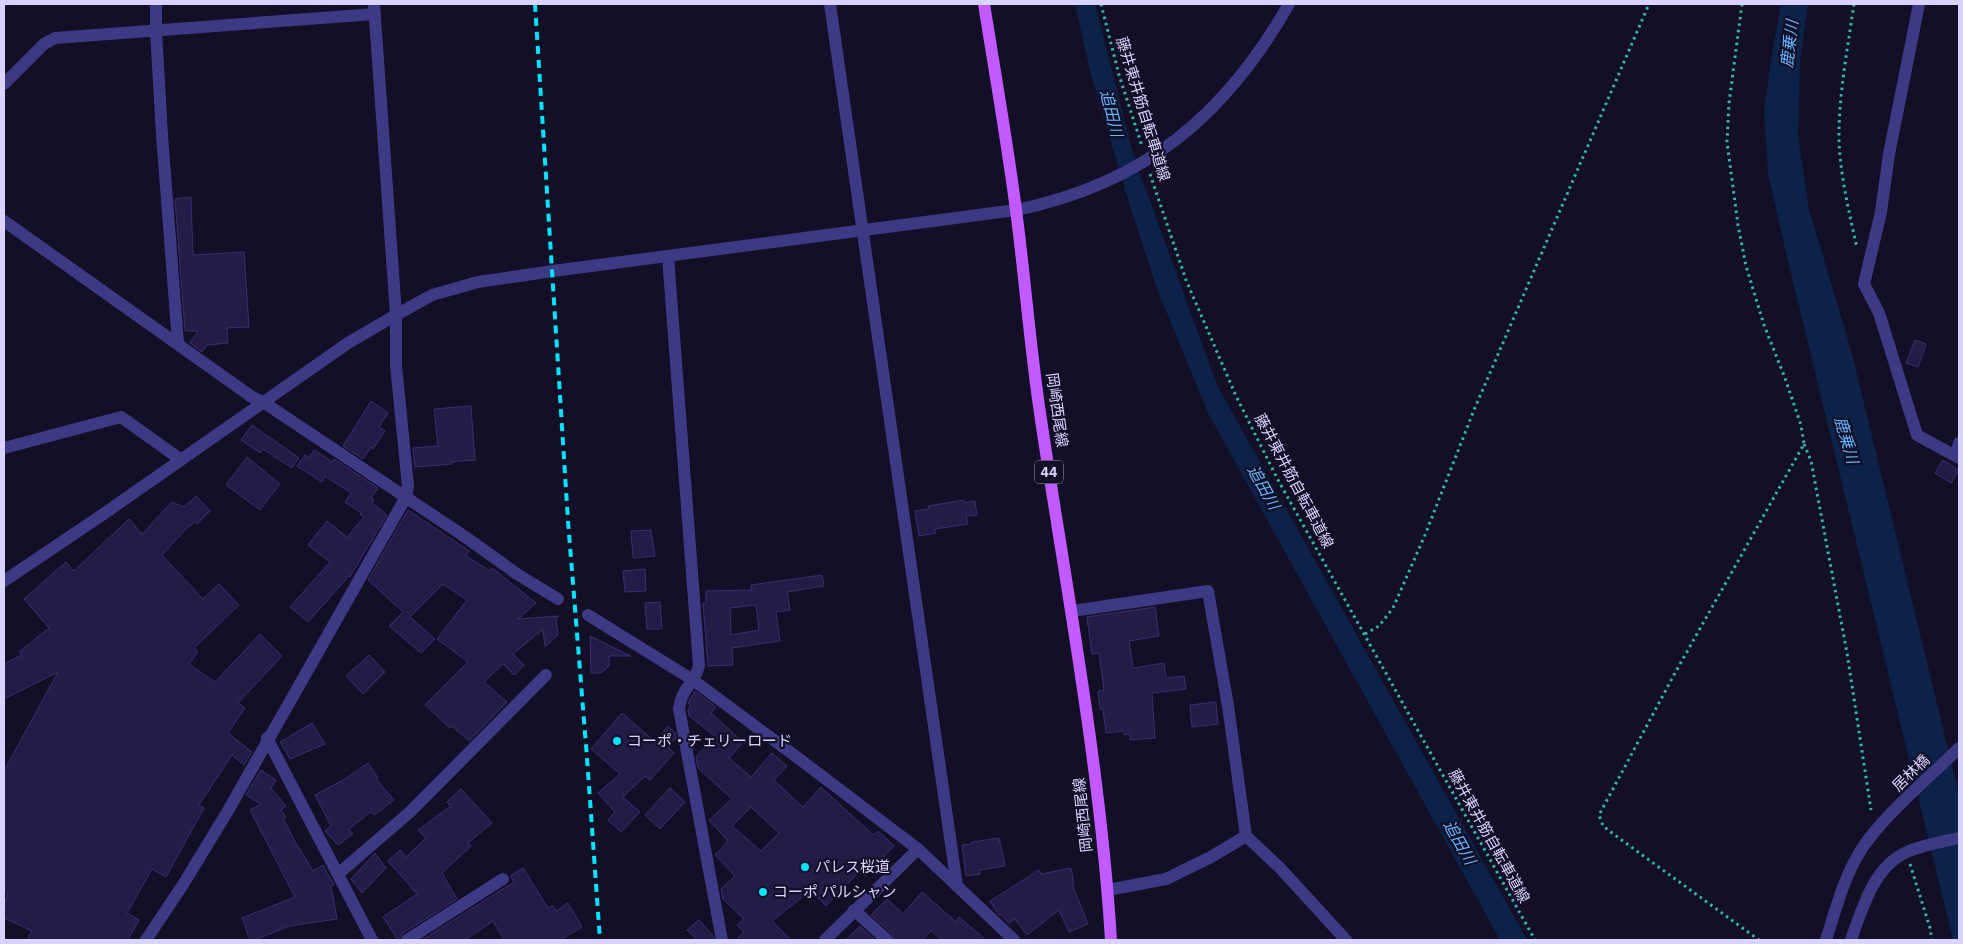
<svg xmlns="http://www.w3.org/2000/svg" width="1963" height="944" viewBox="0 0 1963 944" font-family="'IBM Plex Sans','Noto Sans JP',sans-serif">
<rect width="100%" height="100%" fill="#130f26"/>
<g fill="#0c2248">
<path d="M1075,4H1095L1133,154L1117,162L1091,75Z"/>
<path d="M1781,4H1808L1800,62L1798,136L1809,209L1851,350L1959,794V940H1953L1786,253L1768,173L1764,111L1771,60Z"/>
<path d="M1142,179L1217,385L1527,940H1500L1208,413L1157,289L1124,187Z"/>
</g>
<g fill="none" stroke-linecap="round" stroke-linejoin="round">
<path stroke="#0c2248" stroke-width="18" d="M1118,135L1140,206"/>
</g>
<g fill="#241b47" stroke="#3b2d73" fill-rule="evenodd">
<path d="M191,197L193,255L244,252L249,327L227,328L228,343L207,345L202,352L190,343L198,331H185L175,199Z"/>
<path d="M1915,340L1926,344L1918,367L1906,363Z"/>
<path d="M371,401L388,413L379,427L385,431L373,449L371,447L363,459L343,446Z"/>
<path d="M471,406L475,460L451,462L452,464L415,467L413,448L438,446L434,409Z"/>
<path d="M252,425L299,458L292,468L263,449L260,453L241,440Z"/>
<path d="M314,450L333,462L334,459L378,488L371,498L374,500L372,503L387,515L350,577L349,576L308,622L290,607L330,562L308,545L327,521L347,537L364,517L360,514L361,513L345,502L351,493L325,476L322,482L297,466L305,455L309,458Z"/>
<path d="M247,457L280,484L260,510L226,485Z"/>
<path d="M1943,460L1959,470L1951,483L1935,473Z"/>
<path d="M196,496L210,511L197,524L195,522L186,529L162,555L203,599L219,584L239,605L194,648L198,652L189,664L215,682L260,634L282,656L238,703L245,708L228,733L252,752L244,765L232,755L199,805L204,808L166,877L152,869L127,913L139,920L128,940H27L32,931L4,918V904L8,895L4,892V771L58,672L4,699V664L22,655L19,652L49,628L24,599L66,562L74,571L129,519L142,534L172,502L184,507Z"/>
<path d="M964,500V503L975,501L977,515L966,516L968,524L935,529L936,533L919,536L915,511L929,509L928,506Z"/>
<path d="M408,510L469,551L466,556L490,571L492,568L536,603L518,619L559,616L556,618L558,635L545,647L543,629L513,654L524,665L514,675L503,664L484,682L507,702L469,741L452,726L450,728L425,705L468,662L437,639L467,600L443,584L410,617L435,639L421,653L389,626L403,612L368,580Z"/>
<path d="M651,530L655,556L633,558L631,531Z"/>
<path d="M645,569L646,591L625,592L623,571Z"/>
<path d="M822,575L824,586L787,592L790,610L776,612L780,641L732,648L733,665L708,666L703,603H706V591L752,590L751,585ZM756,605L759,630L731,635L730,608Z"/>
<path d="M660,602L662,629H647L645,603Z"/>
<path d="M1155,607L1159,636L1129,641L1133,668L1164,663L1166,678L1184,676L1186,689L1152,693L1155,738L1130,740V734L1124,735V731L1106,733L1103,709H1100L1098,691L1104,690L1099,653L1092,654L1087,617Z"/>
<path d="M590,636L631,656H609V666L601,673H591Z"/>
<path d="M369,655L385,672L363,694L346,676Z"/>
<path d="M695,691L716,707L711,713L743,742L729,758L751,777L772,753L787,766L774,780L803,807L821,787L873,835L878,831L894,846L865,876L860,871L826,906L811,890L772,921L791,940H736L744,932L737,925L744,919L723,899L721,889L735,876L715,855L728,841L709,820L732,799L698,768L696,757L715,736L689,716L688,710L691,705L688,703ZM751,807L779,833L761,851L732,826Z"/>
<path d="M1216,702L1218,724L1192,727L1190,705Z"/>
<path d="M622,713L655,742L668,726L675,733L676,738L668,747L674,753L650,780L645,776L623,797L640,812L621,832L608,820L615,812L598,793L620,774L591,749Z"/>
<path d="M312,723L325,744L290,759L280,742Z"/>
<path d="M368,763L378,778L376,779L394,800L374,815L371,812L349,829L353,834L338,845L325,831L331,826L315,795L345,779Z"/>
<path d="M261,770L276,780L271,788L286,806L281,810L286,817L283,818L299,849H300L313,871L323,865L334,885L331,886L337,919L289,926L255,940H250L242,918L295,897L250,810L261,804L246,795Z"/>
<path d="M670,788L685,802L660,829L645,815Z"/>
<path d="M461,789L492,823L468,843L471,846L442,873L457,899L403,933L398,940L383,917L417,894L388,861L400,850L406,857L426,838L418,830L451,806L447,802Z"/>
<path d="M999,838L1005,866L979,870L980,874L966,876L962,845L972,844V842Z"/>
<path d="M375,853L386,868L362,893L351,879Z"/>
<path d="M523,868L548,908L553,906L556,911L568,903L582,927L560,940H504L493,921L465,940H422L514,882L510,876Z"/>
<path d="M1071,868L1074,884H1072L1088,924L1069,932L1059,910L1027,935L1015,919L1008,923L1001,914L999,915L990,901L1039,870L1041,874Z"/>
<path d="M922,892L956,922L959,917L986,940H942L931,931L922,940H895L892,934L871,915L887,899L903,914Z"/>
<path d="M699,920L713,936L714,940H697L687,930Z"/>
<path d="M860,926L875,940H846Z"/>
</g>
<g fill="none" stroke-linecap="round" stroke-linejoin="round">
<g stroke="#2fb8b0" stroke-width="3" stroke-dasharray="2.5 4" stroke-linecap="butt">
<path d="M1101,4L1119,75L1142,146"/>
<path d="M1742,4L1729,103L1727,142L1738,225L1746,266L1764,325L1785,378L1801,425L1804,444L1675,673L1599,815L1603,826L1612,833L1759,940"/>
<path d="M1854,4C1848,45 1840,88 1839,130C1838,166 1849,212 1857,248"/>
<path d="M1150,174L1186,280L1236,396L1278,480L1535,940"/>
<path d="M1804,444L1811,461L1847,653L1871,810"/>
<path d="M1365,634L1379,626L1393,608L1425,535L1474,410L1649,4"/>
<path d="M1910,864L1930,928L1932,940"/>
</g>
<g stroke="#3d3a85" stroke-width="12">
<path d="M156,4V31L162,135L178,343"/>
<path d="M830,4L957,886"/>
<path d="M1919,4L1889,154L1881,212L1864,284L1879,313L1917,435L1959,458"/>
<path d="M4,84L44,44L55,38L375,14"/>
<path d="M4,221L252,397L263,402L464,536L517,574L558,599"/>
<path d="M668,257L699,665C696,683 681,688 679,709L722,940"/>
<path d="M4,448L121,417L180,459"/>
<path d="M1956,455L1959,443"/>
<path d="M1072,611L1208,591L1228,706L1246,836L1280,868L1346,940"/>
<path d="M588,615L693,680L798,758L918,849L1014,940"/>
<path d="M267,738L372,940"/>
<path d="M338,874L410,812L546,675"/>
<path d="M1108,890L1166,879L1211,857L1246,836"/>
<path d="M854,910L887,940"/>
<path d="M146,940L184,883L229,809L406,497L408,486L396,365V315L374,4"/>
<path d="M407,940L503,879"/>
<path d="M825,940L918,849"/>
<path d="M1851,940C1862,909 1874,866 1907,852C1923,845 1942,842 1959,838"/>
</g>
<g stroke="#3d3a85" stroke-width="12">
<path d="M4,581L105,513L348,343L396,315L432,295L478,282L553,271L1016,210C1144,184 1225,116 1289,4"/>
<path d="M1826,940C1836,909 1844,875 1863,847C1886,813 1929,778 1959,748"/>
</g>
<path stroke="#c25bff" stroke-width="12" d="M984,4C995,73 1007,141 1016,210C1025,278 1030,346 1040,413C1066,589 1100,763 1111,940"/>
<path stroke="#00e5ff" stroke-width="4" stroke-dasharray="8 6" stroke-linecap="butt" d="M535,4L568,521L587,758L600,940"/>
</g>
<g fill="#00e5ff" stroke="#130f26" stroke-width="2">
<circle cx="617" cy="741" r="5"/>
<circle cx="805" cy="867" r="5"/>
<circle cx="763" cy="892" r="5"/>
</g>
<g text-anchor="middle" stroke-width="4.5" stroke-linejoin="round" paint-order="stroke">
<rect fill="#130f26" stroke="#9e99be" stroke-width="1" x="1035" y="460.5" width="28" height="23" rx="4"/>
<g font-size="14" font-weight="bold" fill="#d9d4ff">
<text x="1049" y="477">44</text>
</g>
<g font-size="15" fill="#d9d4ff" stroke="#130f26">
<text transform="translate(1143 109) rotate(73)" y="5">藤井東井筋自転車道線</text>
<text transform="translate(1057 410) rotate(82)" y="5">岡崎西尾線</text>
<text transform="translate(1294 481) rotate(62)" y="5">藤井東井筋自転車道線</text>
<text transform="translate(1911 773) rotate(-44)" y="5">居林橋</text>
<text transform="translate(1083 815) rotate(-96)" y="5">岡崎西尾線</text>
<text transform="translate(1489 836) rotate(61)" y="5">藤井東井筋自転車道線</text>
</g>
<g font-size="15" fill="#d9d4ff" stroke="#130f26" text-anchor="start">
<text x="627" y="746">コーポ・チェリーロード</text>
<text x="815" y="872">パレス桜道</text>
<text x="773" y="897">コーポ パルシャン</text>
</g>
<g font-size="16" font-style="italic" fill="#62b6ff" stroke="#130f26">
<text transform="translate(1789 44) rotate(-83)" y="6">鹿乗川</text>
<text transform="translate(1112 113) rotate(76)" y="6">追田川</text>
<text transform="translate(1847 440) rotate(74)" y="6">鹿乗川</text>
<text transform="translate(1264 487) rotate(61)" y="6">追田川</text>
<text transform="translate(1460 842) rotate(61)" y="6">追田川</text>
</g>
</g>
<rect width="1963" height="944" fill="none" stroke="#d9d4ff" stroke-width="10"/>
</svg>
